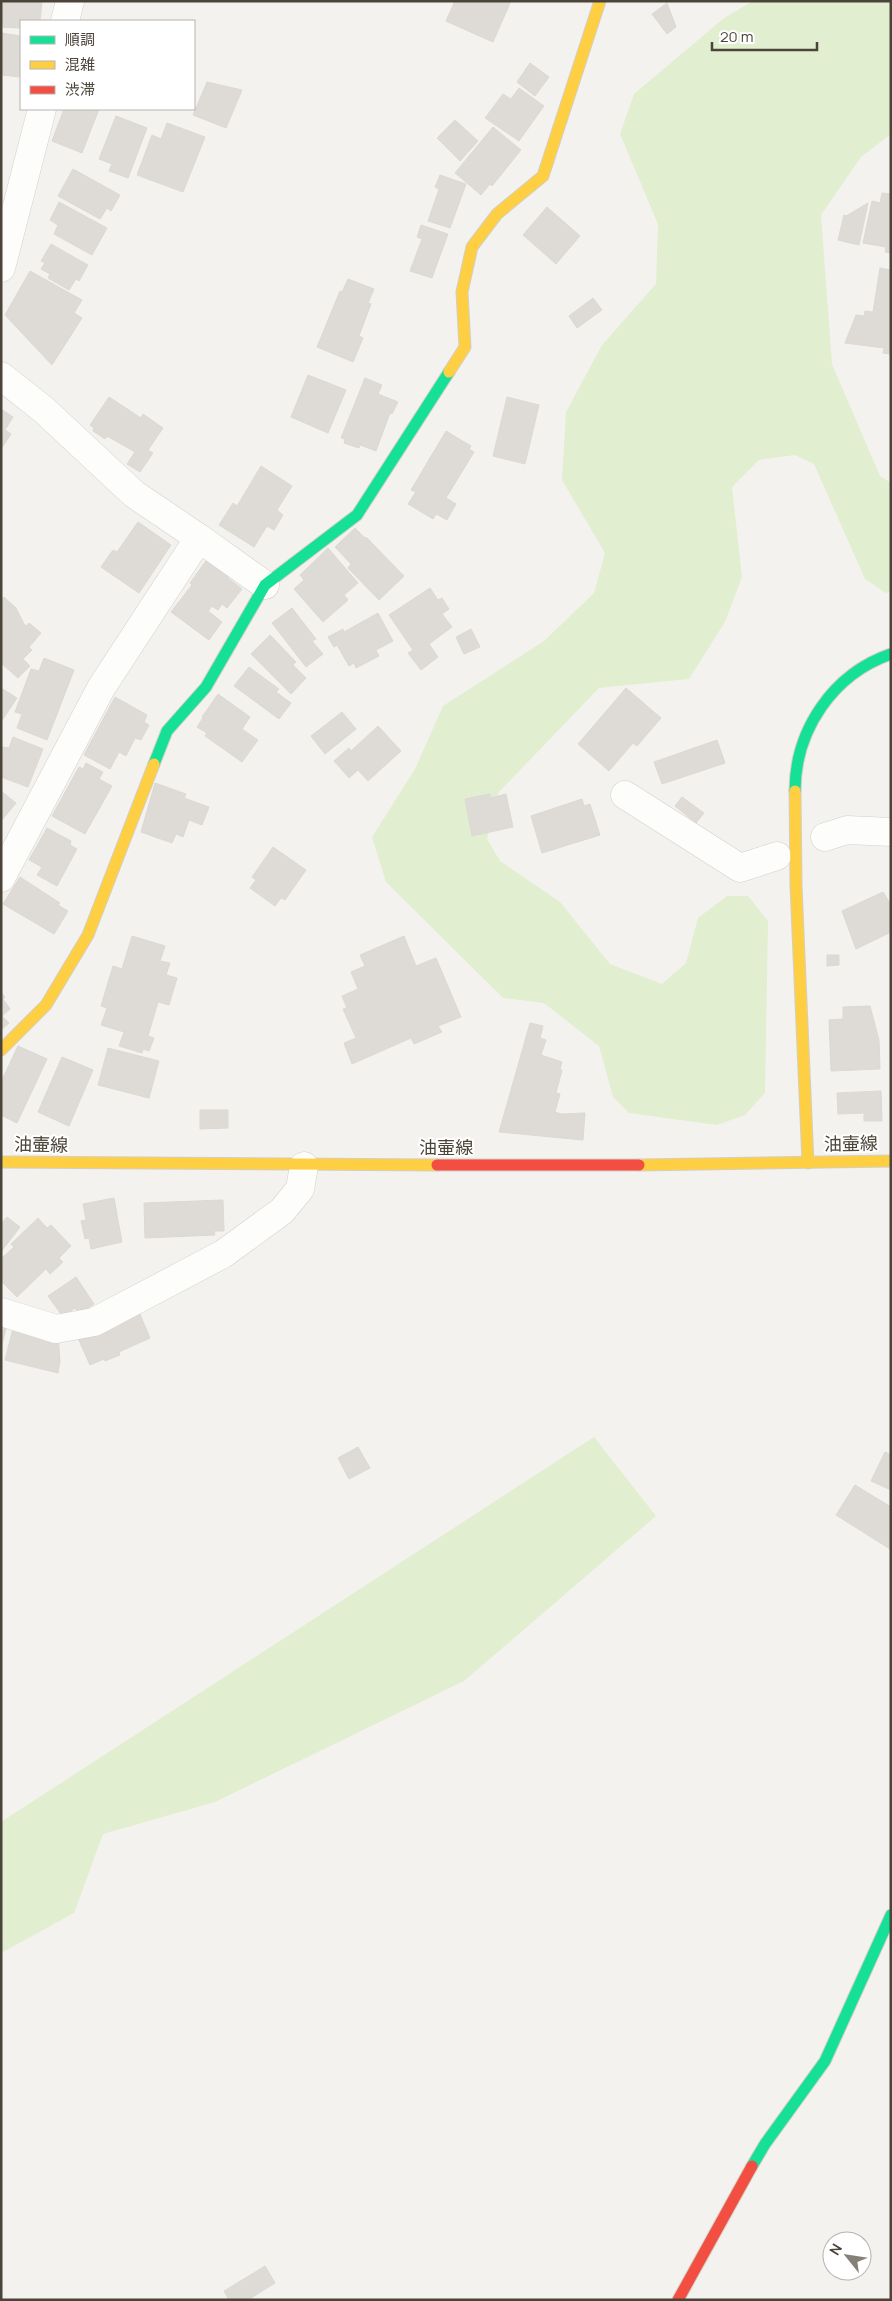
<svg xmlns="http://www.w3.org/2000/svg" width="892" height="2301" viewBox="0 0 892 2301" font-family="Manrope,'Noto Sans JP',sans-serif">
<rect width="100%" height="100%" fill="#f4f2ee"/>
<g fill="#e1eecf">
<path d="M753,1H891V134L861,157L821,215L832,364L880,476L891,483V592L886,593L865,579L814,464L795,455L759,460L732,487L742,577L725,622L689,679L599,688L499,792L487,839L500,861L560,902L610,964L662,984L686,963L698,918L727,896H748L768,921L765,1093L745,1115L717,1125L629,1113L613,1097L599,1046L544,1003L503,998L386,882L372,837L415,769L443,706L544,641L594,593L605,553L562,480L566,412L602,345L656,284L658,224L620,134L634,94L724,18Z"/>
<path d="M594,1437L656,1516L464,1681L215,1802L103,1834L74,1913L1,1953V1822Z"/>
</g>
<g fill="#dedbd6" stroke="#dcd9d4">
<path d="M1,1H42L40,21H21L20,28L1,27Z"/>
<path d="M455,1H511L493,42L446,21Z"/>
<path d="M667,3L676,27L667,34L652,14Z"/>
<path d="M1,33L21,36V77L1,75Z"/>
<path d="M530,63L549,77L535,96L517,82Z"/>
<path d="M207,82L242,90L226,128L193,115Z"/>
<path d="M519,88L544,106L519,141L485,118L503,94L511,99Z"/>
<path d="M64,109H99L82,153L52,141Z"/>
<path d="M116,116L147,128L128,178L109,171L112,164L99,159Z"/>
<path d="M455,120L478,141L460,161L437,138Z"/>
<path d="M167,123L205,137L183,192L137,175L152,135L161,139Z"/>
<path d="M493,127L521,150L492,186L490,184L481,195L455,173Z"/>
<path d="M73,169L120,195L111,211L107,208L100,219L58,196Z"/>
<path d="M440,175L466,184L450,228L428,221L439,189L435,187Z"/>
<path d="M882,193L891,194V253L885,252L886,247L863,243L872,201L880,203Z"/>
<path d="M59,202L107,228L92,255L54,234L58,225L50,220Z"/>
<path d="M868,203L859,245L838,240L844,215L846,216Z"/>
<path d="M547,207L580,236L556,264L523,235Z"/>
<path d="M421,225L448,234L432,278L410,271L422,239L417,237Z"/>
<path d="M51,244L88,265L79,281L76,279L69,290L48,278L50,274L41,269L45,263L41,261Z"/>
<path d="M880,268L891,270V354L883,353L884,348L845,343L856,315L864,316L865,311L873,312Z"/>
<path d="M30,271L82,300L74,313L82,318L52,365L5,315Z"/>
<path d="M348,279L374,289L368,303L371,304L359,336L363,338L353,362L317,347L340,291L342,292Z"/>
<path d="M593,298L602,310L577,328L569,316Z"/>
<path d="M308,375L346,390L328,433L291,417Z"/>
<path d="M365,378L382,385L378,394L398,402L392,414L390,413L376,451L360,445L359,448L344,443L345,439L341,438Z"/>
<path d="M109,397L141,418L143,414L163,428L148,450L153,453L140,472L127,464L135,452L107,436L105,439L93,431L94,428L90,425Z"/>
<path d="M507,397L539,405L525,464L493,456Z"/>
<path d="M1,409L13,417L5,430L11,434L1,449Z"/>
<path d="M446,431L471,446L469,449L474,452L446,498L456,504L447,520L436,514L433,519L408,504L416,492L411,490Z"/>
<path d="M261,466L292,486L277,510L283,515L274,530L267,526L254,547L219,525L233,503L237,506Z"/>
<path d="M138,522L171,545L139,593L101,567L113,550L117,552Z"/>
<path d="M355,528L365,538L366,537L404,576L379,600L348,568L351,564L335,547Z"/>
<path d="M328,548L358,583L344,595L348,600L323,622L294,589L304,580L300,575Z"/>
<path d="M211,554L232,571L227,577L242,589L227,608L222,604L218,610L212,606L208,611L222,622L209,640L171,612L192,585L190,583Z"/>
<path d="M430,588L438,600L442,598L449,609L442,614L452,627L429,644L438,657L421,670L408,653L413,650L389,615Z"/>
<path d="M4,597L16,608L24,624L26,626L29,623L41,633L29,647L32,650L23,659L30,666L18,678L1,663V600Z"/>
<path d="M292,608L316,639L312,641L323,654L306,667L272,623Z"/>
<path d="M378,613L393,641L376,650L379,656L356,668L354,663L349,666L337,645L334,647L328,637L343,629L344,632Z"/>
<path d="M471,629L480,647L464,654L456,637Z"/>
<path d="M270,635L296,662L293,665L306,678L291,694L251,654Z"/>
<path d="M44,658L74,670L47,740L17,728L22,714L15,712L31,669L39,671Z"/>
<path d="M249,667L279,689L276,692L291,703L279,719L234,686Z"/>
<path d="M1,688L17,698L1,722Z"/>
<path d="M626,688L661,718L637,746L633,743L609,771L578,744Z"/>
<path d="M218,694L250,717L242,729L258,740L242,762L205,736L207,733L197,727L203,718L202,717Z"/>
<path d="M115,697L147,715L144,722L149,725L141,740L135,738L126,756L119,752L110,769L84,755Z"/>
<path d="M342,712L356,729L325,754L311,736Z"/>
<path d="M378,726L401,751L368,781L358,770L349,778L334,761L349,748L351,751Z"/>
<path d="M13,737L43,749L28,787L1,777V747L9,748Z"/>
<path d="M717,740L725,763L662,784L654,762Z"/>
<path d="M86,763L103,772L99,779L112,786L85,834L52,816L79,767L83,769Z"/>
<path d="M155,783L186,794L184,798L209,807L202,825L189,820L183,837L176,834L172,843L141,832Z"/>
<path d="M1,791L16,803L1,821Z"/>
<path d="M490,794L491,798L506,794L513,827L472,836L465,799Z"/>
<path d="M682,797L704,813L696,823L675,806Z"/>
<path d="M582,799L584,806L590,804L600,835L542,853L531,816Z"/>
<path d="M47,828L71,841L70,845L77,849L57,886L37,875L42,867L29,860Z"/>
<path d="M273,847L306,870L285,900L281,898L275,906L250,888L256,880L252,877Z"/>
<path d="M20,877L60,903L58,905L68,911L54,934L3,904Z"/>
<path d="M883,892L891,905V932L856,949L842,911Z"/>
<path d="M132,936L165,946L160,961L170,963L166,975L177,978L169,1005L158,1002L148,1036L154,1038L149,1051L143,1049L142,1053L119,1046L124,1032L101,1025L107,1008L101,1006L113,966L122,969Z"/>
<path d="M404,936L416,966L436,958L461,1017L438,1026L442,1032L414,1044L411,1038L352,1064L344,1043L356,1038L343,1009L347,1008L342,996L358,989L351,972L365,966L360,955Z"/>
<path d="M827,955H839V965L827,966Z"/>
<path d="M1,992L5,997L3,999L10,1009L2,1016L9,1023L1,1030Z"/>
<path d="M870,1006L879,1040L880,1069L831,1071L829,1020L843,1019V1007Z"/>
<path d="M530,1023L543,1026L540,1038L546,1040L541,1055L562,1062L560,1069L562,1070L556,1093L560,1094L555,1112L561,1114L585,1113L583,1140L499,1132Z"/>
<path d="M18,1046L47,1059L17,1123L1,1115V1082Z"/>
<path d="M108,1048L159,1061L149,1098L98,1085Z"/>
<path d="M62,1057L93,1070L69,1126L38,1112Z"/>
<path d="M881,1091L882,1121H864V1113L838,1114L837,1093Z"/>
<path d="M200,1110H228V1128L200,1129Z"/>
<path d="M114,1198L122,1242L91,1249L89,1238L85,1239L81,1221L86,1220L83,1204Z"/>
<path d="M223,1200L224,1231H214L215,1235L145,1238L144,1203Z"/>
<path d="M7,1217L20,1227L1,1252V1224Z"/>
<path d="M38,1218L47,1228L51,1225L71,1246L59,1258L63,1262L50,1274L46,1269L17,1297L1,1281V1259L14,1247L11,1244Z"/>
<path d="M76,1277L94,1304L79,1314L75,1308L63,1317L48,1296Z"/>
<path d="M139,1312L150,1338L119,1352L120,1355L105,1361L104,1359L90,1365L78,1338Z"/>
<path d="M1,1319L8,1321L1,1348Z"/>
<path d="M14,1324L58,1335L60,1361L58,1373L5,1360Z"/>
<path d="M358,1447L370,1468L349,1479L338,1458Z"/>
<path d="M885,1452L891,1455V1490L871,1481Z"/>
<path d="M855,1485L891,1507L890,1549L836,1515Z"/>
<path d="M265,2266L275,2283L248,2300H229L224,2291Z"/>
</g>
<g fill="none" stroke-linecap="round" stroke-linejoin="round">
<g stroke="#d2d0cb" stroke-width="29">
<g id="street">
<path d="M65,21L70,1"/>
<path d="M1,268L42,109"/>
<path d="M1,376L44,410L134,494L199,538L265,585"/>
<path d="M625,795L740,868L777,856"/>
<path d="M825,837L847,830L891,832"/>
<path d="M1,878L101,688L199,538"/>
<path d="M1,1312L56,1329L94,1322L223,1254L282,1211L300,1189L304,1166"/>
</g>
</g>
<g stroke="#d3cfc5" stroke-width="13">
<g id="fast">
<path d="M154,764L167,731L206,687L265,585L357,515L449,372"/>
<path d="M795,791C795,730 833,674 891,654"/>
<path d="M752,2166L765,2144L825,2061L891,1915"/>
</g>
</g>
<g stroke="#d3cfc5" stroke-width="13">
<g id="slow">
<path d="M449,372L465,347L462,292L472,247L497,214L543,176L600,1"/>
<path d="M795,791L796,886L808,1163"/>
<path d="M1,1050L46,1005L88,935L154,764"/>
<path d="M1,1162L437,1165"/>
<path d="M639,1165L891,1161"/>
</g>
</g>
<g stroke="#d3cfc5" stroke-width="13">
<g id="jam">
<path d="M437,1165H639"/>
<path d="M678,2300L752,2166"/>
</g>
</g>
<use href="#street" stroke="#fdfdfc" stroke-width="28"/>
<use href="#fast" stroke="#16e098" stroke-width="11"/>
<use href="#slow" stroke="#ffcf43" stroke-width="11"/>
<use href="#jam" stroke="#f24e42" stroke-width="11"/>
</g>
<g text-anchor="middle" stroke-width="4" stroke-linejoin="round" paint-order="stroke">
<g font-size="18" fill="#4b4439" stroke="#fff">
<text transform="translate(851 1144) rotate(-1)" y="6">油壷線</text>
<text transform="translate(41 1145) rotate(1)" y="6">油壷線</text>
<text x="446" y="1154">油壷線</text>
</g>
</g>
<rect width="892" height="2301" fill="none" stroke="#4b4439" stroke-width="5"/>
<rect x="20" y="20" width="175" height="90" fill="#ffffff" stroke="#b7b4b0"/>
<rect x="30" y="36" width="25" height="8" fill="#16e098" stroke="#b7b4b0"/>
<text x="65" y="45" font-size="15" fill="#4b4439">順調</text>
<rect x="30" y="61" width="25" height="8" fill="#ffcf43" stroke="#b7b4b0"/>
<text x="65" y="70" font-size="15" fill="#4b4439">混雑</text>
<rect x="30" y="86" width="25" height="8" fill="#f24e42" stroke="#b7b4b0"/>
<text x="65" y="95" font-size="15" fill="#4b4439">渋滞</text>
<g transform="translate(847 2256) rotate(300)"><circle r="24" fill="#ffffff" stroke="#b7b4b0"/>
<path d="M0-4L9 19L0 12L-9 19Z" fill="#868178"/>
<text y="-8" font-size="14" font-weight="bold" text-anchor="middle" fill="#4b4439">N</text>
</g>
<path d="M712 42v8h105v-8" fill="none" stroke="#4b4439" stroke-width="2.5"/>
<text x="720" y="42" font-size="15" fill="#4b4439" stroke="#ffffff" stroke-width="4" paint-order="stroke">20 m</text>
</svg>
